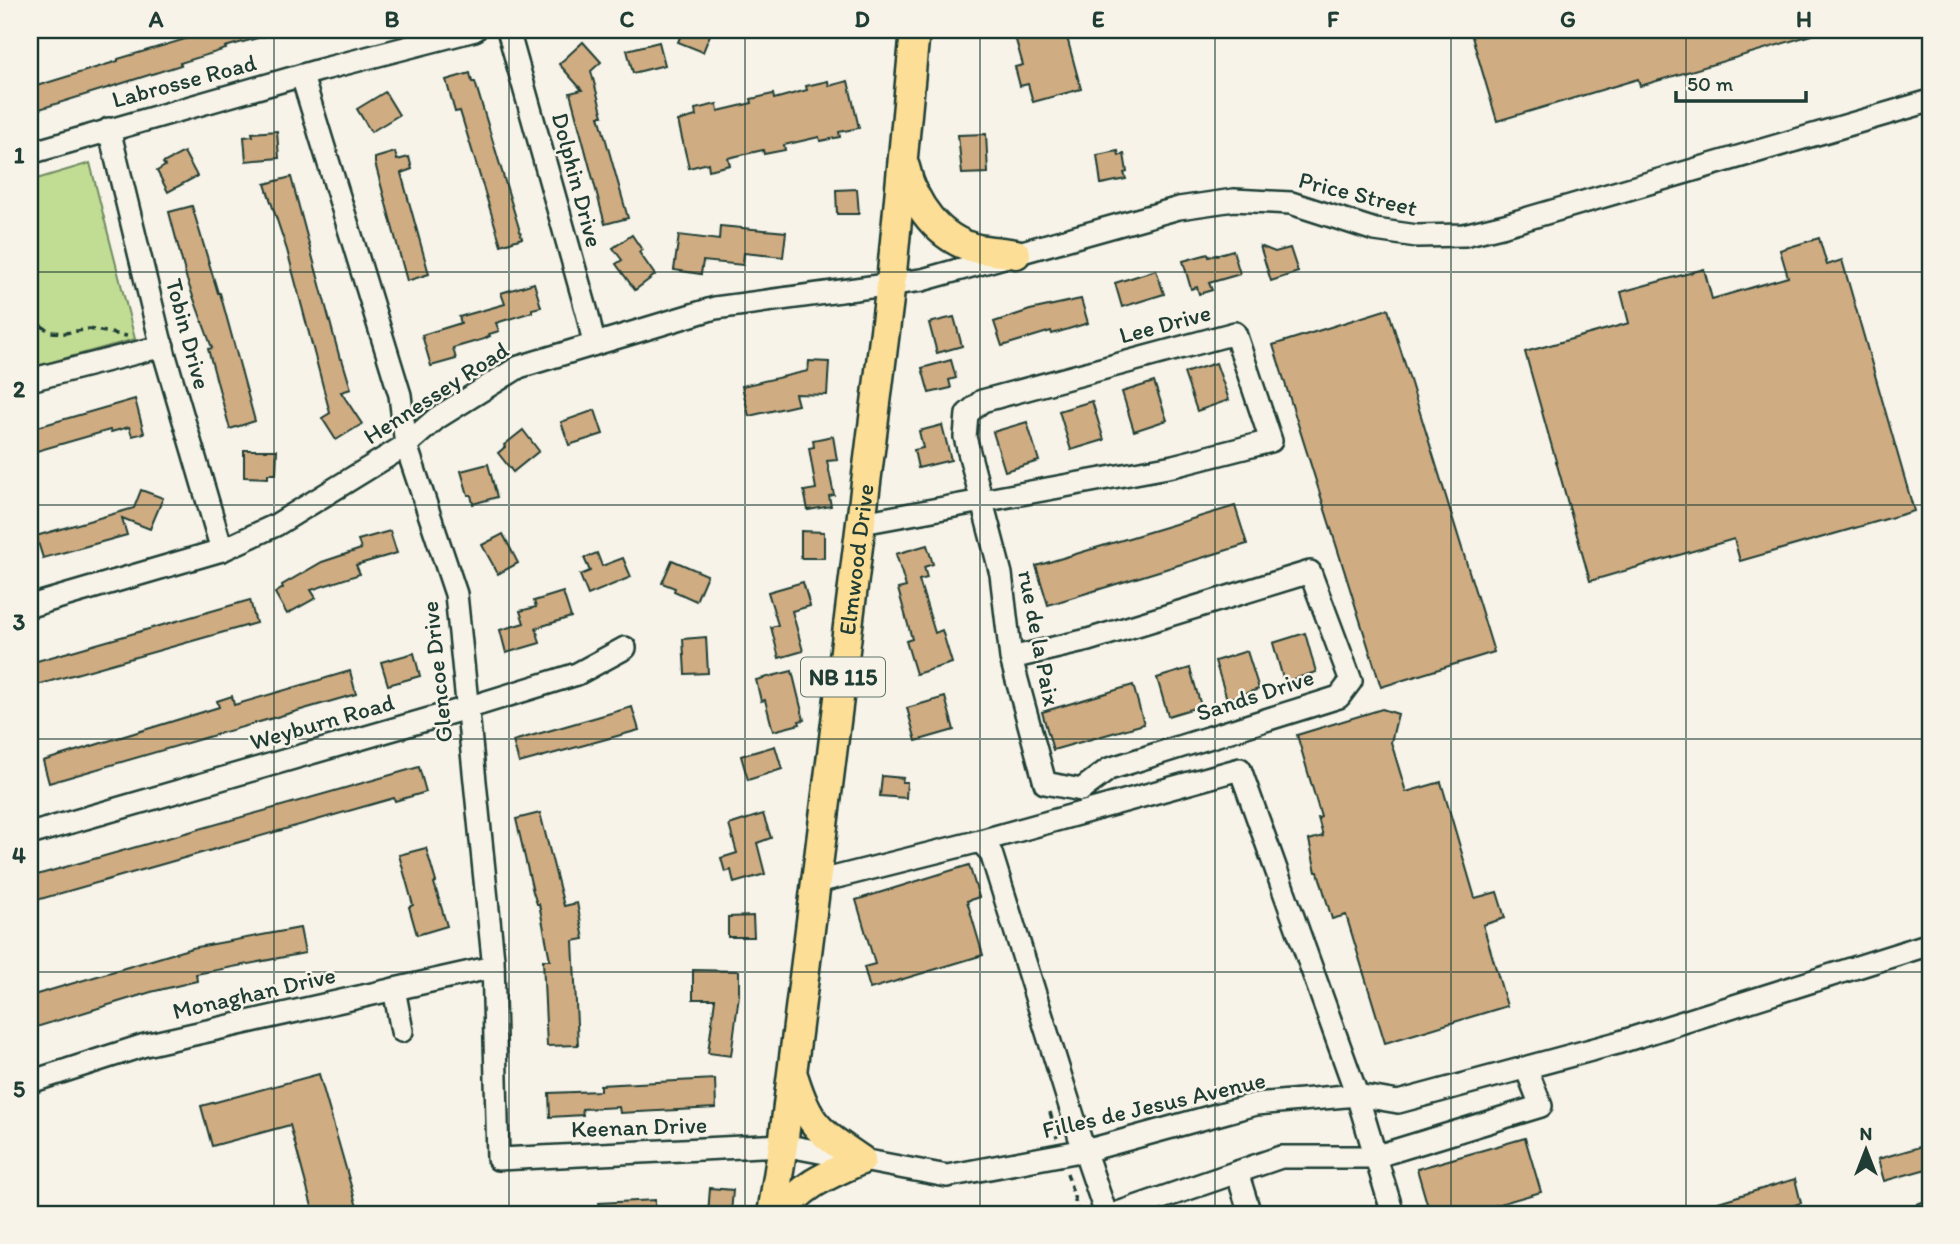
<svg xmlns="http://www.w3.org/2000/svg" width="1960" height="1244" viewBox="0 0 1960 1244" font-family="Itim,sans-serif">
<rect width="100%" height="100%" fill="#f7f3e8"/>
<filter id="ink" filterUnits="userSpaceOnUse"><feTurbulence type="fractalNoise" baseFrequency=".0143" numOctaves="2"/><feDisplacementMap in="SourceGraphic" scale="14" xChannelSelector="R" yChannelSelector="G"/><feConvolveMatrix kernelMatrix="1 2 1 2 8 2 1 2 1" color-interpolation-filters="sRGB"/></filter>
<g filter="url(#ink)">
<path fill="#c1dc93" stroke="#708c64" stroke-width="2" d="M90,163L135,339L30,368V181Z"/>
<g fill="#d0ac82" stroke="#1f3d34" stroke-width="2">
<path d="M208,30H271L272,34L225,47L226,49L180,63L181,65L133,80L30,112V88L118,61V59L189,38L188,36Z"/>
<path d="M683,30H712L703,52L678,42Z"/>
<path d="M1013,30H1065L1081,89L1033,102L1028,84L1020,86L1015,67L1023,65Z"/>
<path d="M1470,30H1818V33L1640,86L1638,79L1497,121Z"/>
<path d="M583,42L601,62L591,71L603,116H599L628,218L605,224L570,93L582,90L559,64Z"/>
<path d="M659,42L665,65L633,73L627,50Z"/>
<path d="M470,73L472,82H475L522,238L501,245L460,111L455,112L446,80Z"/>
<path d="M828,81L829,86L848,81L859,128L839,132L840,137L820,141L819,137L784,145L785,150L764,154L763,150L728,158L730,165L709,170L708,163L689,168L678,121L696,116L695,109L717,104L718,111L752,103L751,99L773,94L774,99L807,90L806,86Z"/>
<path d="M385,92L399,115L371,132L357,109Z"/>
<path d="M277,131L279,158L246,161L244,137L253,136L252,133Z"/>
<path d="M986,134L988,173L962,174L958,135Z"/>
<path d="M1118,151L1119,156L1124,154L1127,172L1124,173L1126,179L1101,184L1097,155Z"/>
<path d="M184,152L197,176L168,192L157,171L165,166L163,163Z"/>
<path d="M395,152L397,160L409,157L412,169L401,173L429,274L407,281L375,163V158Z"/>
<path d="M291,177L340,359H342L351,389L341,392L362,424L336,440L322,418L330,413L287,250L265,184Z"/>
<path d="M857,189L859,214H837L836,190Z"/>
<path d="M192,206L218,293H220L255,421L230,429L208,349L212,348L187,280L169,212Z"/>
<path d="M720,226L786,232L783,257L744,253L743,265L703,261L701,274L674,270L679,235L719,240Z"/>
<path d="M632,235L642,250L639,252L655,275L635,290L616,264L622,260L613,248Z"/>
<path d="M1819,238L1827,265L1842,260L1914,511L1740,561L1734,539L1590,581L1525,352L1629,323L1621,292L1704,269L1712,299L1788,277L1780,250Z"/>
<path d="M1260,246L1275,252L1290,248L1298,272L1271,281Z"/>
<path d="M1233,250L1240,274L1209,283L1212,290L1199,294L1197,287L1191,289L1183,261L1208,254L1209,257Z"/>
<path d="M1156,270L1164,294L1122,307L1115,283Z"/>
<path d="M534,283L541,307L532,309V312L496,323L499,331L489,334L490,336L484,339L453,348L456,359L431,366L422,335L461,323L459,317L505,304L501,293Z"/>
<path d="M1081,299L1088,323L1052,334L1051,331L1002,346L994,322L1030,310Z"/>
<path d="M1388,309L1494,652L1381,687L1273,345Z"/>
<path d="M954,317L962,346L937,353L929,323Z"/>
<path d="M951,360L956,378L949,380L951,388L929,393L922,368Z"/>
<path d="M809,361L829,362L827,395L795,394L798,405L749,416L742,386L808,371Z"/>
<path d="M1216,363L1229,400L1197,411L1184,373Z"/>
<path d="M1154,382L1167,420L1134,431L1122,392Z"/>
<path d="M135,399L144,433L132,436L129,427L111,432L110,430L30,453V429Z"/>
<path d="M1092,401L1104,440L1071,450L1059,411Z"/>
<path d="M595,410L603,434L569,445L561,422Z"/>
<path d="M1027,422L1039,461L1005,471L993,432Z"/>
<path d="M942,425L951,460L918,468L914,450L923,448L919,431Z"/>
<path d="M523,430L539,451L513,472L498,453L505,447L504,445Z"/>
<path d="M833,436L837,460L827,461L834,495L829,496L831,506L808,510L804,491L816,489L809,448L814,447L813,440Z"/>
<path d="M244,450H277L276,474H268V478L244,477Z"/>
<path d="M488,464L497,497L473,504L471,495H468L461,471Z"/>
<path d="M141,490L163,498L150,529L122,518L127,535L43,558L36,536L134,508Z"/>
<path d="M1235,506L1247,544L1048,605L1036,566Z"/>
<path d="M390,531L397,553L356,565L360,574L311,590L316,598L287,614L275,593L283,588L282,585L322,562L361,549L358,540Z"/>
<path d="M801,531L824,532V558H801Z"/>
<path d="M503,534L518,563L498,574L482,545Z"/>
<path d="M927,545L933,564L924,567L927,578L919,580L935,633L942,630L952,663L916,674L906,641L912,639L898,589L906,587L896,554Z"/>
<path d="M597,553L602,566L623,558L631,577L588,595L580,575L590,571L584,558Z"/>
<path d="M672,560L707,575L696,601L674,591L675,588L662,583Z"/>
<path d="M803,582L810,606L792,611L803,651L779,658L771,627L778,625L768,592Z"/>
<path d="M563,592L571,617L536,628L540,643L506,653L500,630L524,623L520,611L536,607L534,601Z"/>
<path d="M250,600L256,623L30,687V663Z"/>
<path d="M1305,633L1316,672L1284,682L1273,643Z"/>
<path d="M706,637L708,673L685,674L683,639Z"/>
<path d="M1247,651L1259,689L1227,699L1215,661Z"/>
<path d="M414,653L420,676L388,685L381,662Z"/>
<path d="M1190,668L1201,706L1168,716L1157,678Z"/>
<path d="M350,671L356,694L49,783L43,761L219,707L217,701L232,696L234,705Z"/>
<path d="M792,671L804,720L799,721L800,724L773,731L765,700L761,701L756,680Z"/>
<path d="M1133,685L1144,724L1053,750L1042,712Z"/>
<path d="M945,697L954,730L916,741L907,708Z"/>
<path d="M632,707L639,730L519,763L513,741Z"/>
<path d="M1382,709L1398,714L1391,742L1406,792L1441,782L1475,898L1497,892L1505,918L1483,925L1507,1006L1385,1043L1346,915L1332,919L1318,872H1316L1309,840L1323,836L1318,818L1321,817L1297,735Z"/>
<path d="M775,746L782,769L748,780L741,756Z"/>
<path d="M419,767L426,792L395,801L394,798L30,902V877Z"/>
<path d="M882,776L903,778L902,782H907L906,798L880,796Z"/>
<path d="M540,813L564,906L577,903L584,939L573,941L578,1045L547,1046L543,960H550L539,904H537L533,892L516,819Z"/>
<path d="M763,814L771,838L757,843L765,874L734,883L731,870L725,872L721,858L737,853L729,825Z"/>
<path d="M426,848L436,882L434,883L447,926L417,935L409,907L413,905L399,855Z"/>
<path d="M969,865L979,897L967,901L983,955L870,989L864,967L875,964L856,900Z"/>
<path d="M753,916L754,937H728V917Z"/>
<path d="M300,928L305,953L196,974L197,981L151,992L30,1029V996L192,948Z"/>
<path d="M693,970L739,971V995L731,1056L708,1053L715,999H693Z"/>
<path d="M319,1074L359,1214H314L290,1125L212,1146L201,1106Z"/>
<path d="M715,1079L716,1108L620,1113L619,1107L582,1109L583,1115L550,1117L549,1093L600,1091V1085Z"/>
<path d="M1525,1138L1541,1192L1465,1214H1430L1417,1169Z"/>
<path d="M1930,1144V1168L1884,1181L1878,1159Z"/>
<path d="M1795,1179L1801,1203L1792,1206L1793,1209L1773,1214H1688V1211Z"/>
<path d="M710,1188L733,1190L731,1214H708Z"/>
<path d="M655,1200V1214H600L599,1203Z"/>
</g>
<g fill="none" stroke-linecap="round" stroke-linejoin="round">
<g stroke="#1f3d34" stroke-width="26">
<g id="minor">
<path d="M508,30L588,316L594,344"/>
<path d="M302,76L400,395L406,445L456,594L493,959L498,1159L783,1145L947,1176L1096,1148L1256,1104L1357,1095L1398,1102L1617,1043L1930,944"/>
<path d="M109,129L160,339L222,550"/>
<path d="M30,153L320,70L475,30"/>
<path d="M30,380L163,346"/>
<path d="M862,523L1173,466L1271,441L1235,333L982,401L967,414L965,437L1001,574L1011,658L1045,783L1081,790L1109,769L1339,697L1351,681L1310,572L1088,640L1011,658"/>
<path d="M30,606L222,550L276,525L406,445L437,418L519,367L715,308L922,280L1179,208L1234,200L1291,203L1375,230L1417,236L1464,235L1505,225L1930,101"/>
<path d="M30,834L467,708L577,674L625,648"/>
<path d="M980,841L1240,769L1357,1095L1393,1214"/>
<path d="M817,882L980,841L991,853L1079,1135L1106,1214"/>
<path d="M394,989L402,1031"/>
<path d="M30,1082L145,1045L493,967"/>
<path d="M1237,1172L1250,1214"/>
<path d="M1115,1214L1281,1157H1374L1541,1106L1526,1068"/>
<path d="M1924,1214L1930,1212"/>
</g>
</g>
<g stroke="#1f3d34" stroke-width="33">
<g id="major">
<path d="M905,167C913,204 939,240 978,249C991,251 1004,252 1016,254"/>
<path d="M794,1078C810,1128 819,1131 861,1160"/>
<path id="s1" d="M772,1214L783,1145L891,283L915,30"/>
<path d="M781,1214C803,1184 828,1175 861,1160"/>
</g>
</g>
<g stroke="#1f3d34" stroke-width="3.5" stroke-dasharray="7 5" stroke-linecap="butt">
<path d="M30,289L35,291C42,303 40,311 32,322"/>
<path d="M30,323H37L51,332L65,333L89,329L127,336"/>
<path d="M1050,1112L1057,1138"/>
<path d="M1067,1173L1079,1214"/>
</g>
<use href="#minor" stroke="#f7f3e8" stroke-width="21"/>
<use href="#major" stroke="#fdde96" stroke-width="28"/>
</g>
</g>
<path fill="none" stroke="#1f3d34" stroke-width="2" stroke-opacity="0.55" d="M274,30V1214M509,30V1214M745,30V1214M980,30V1214M1215,30V1214M1451,30V1214M1686,30V1214M30,272H1930M30,505H1930M30,739H1930M30,972H1930"/>
<g text-anchor="middle" stroke-width="5" stroke-linejoin="round" paint-order="stroke">
<rect fill="#f7f3e8" stroke="#60746a" stroke-width="2" x="801" y="657.5" width="84" height="39" rx="5"/>
<g font-size="23" font-weight="bold" fill="#1f3d34">
<text x="843" y="685">NB 115</text>
</g>
<g font-size="24" fill="#1f3d34" stroke="#f7f3e8">
<text transform="translate(184 81) rotate(-15)" y="8">Labrosse Road</text>
<text transform="translate(577 180) rotate(75)" y="8">Dolphin Drive</text>
<text transform="translate(1358 194) rotate(14)" y="8">Price Street</text>
<text transform="translate(1165 324) rotate(-15)" y="8">Lee Drive</text>
<text transform="translate(188 334) rotate(75)" y="8">Tobin Drive</text>
<text transform="translate(436 393) rotate(-33)" y="8">Hennessey Road</text>
<text dy="8" stroke="none"><textPath href="#s1" startOffset="660">Elmwood Drive</textPath></text>
<text transform="translate(1039 638) rotate(79)" y="8">rue de la Paix</text>
<text transform="translate(437 672) rotate(-96)" y="8">Glencoe Drive</text>
<text transform="translate(1255 695) rotate(-18)" y="8">Sands Drive</text>
<text transform="translate(322 722) rotate(-16)" y="8">Weyburn Road</text>
<text transform="translate(254 993) rotate(-13)" y="8">Monaghan Drive</text>
<text transform="translate(1154 1105) rotate(-13)" y="8">Filles de Jesus Avenue</text>
<text transform="translate(639 1127) rotate(-2)" y="8">Keenan Drive</text>
</g>
</g>
<rect width="1960" height="1244" fill="none" stroke="#f7f3e8" stroke-width="77"/>
<g transform="translate(1866 1150)" stroke="#f7f3e8" stroke-width="5" paint-order="stroke">
<path d="M0-5L12 26L0 18L-12 26Z" fill="#1f3d34"/>
<text y="-10" font-size="19" font-weight="bold" text-anchor="middle" fill="#1f3d34">N</text>
</g>
<path d="M1676 91v10h130v-10" fill="none" stroke="#1f3d34" stroke-width="3.5"/>
<text x="1687" y="91" font-size="21" fill="#1f3d34" stroke="#f7f3e8" stroke-width="5" paint-order="stroke">50 m</text>
<rect x="38" y="38" width="1884" height="1168" fill="none" stroke="#1f3d34" stroke-width="2.5"/>
<g font-size="23" text-anchor="middle" font-weight="bold" fill="#1f3d34">
<text x="156" y="27">A</text>
<text x="392" y="27">B</text>
<text x="627" y="27">C</text>
<text x="862" y="27">D</text>
<text x="1098" y="27">E</text>
<text x="1333" y="27">F</text>
<text x="1568" y="27">G</text>
<text x="1804" y="27">H</text>
<text x="19" y="163">1</text>
<text x="19" y="397">2</text>
<text x="19" y="630">3</text>
<text x="19" y="863">4</text>
<text x="19" y="1097">5</text>
</g>
</svg>
